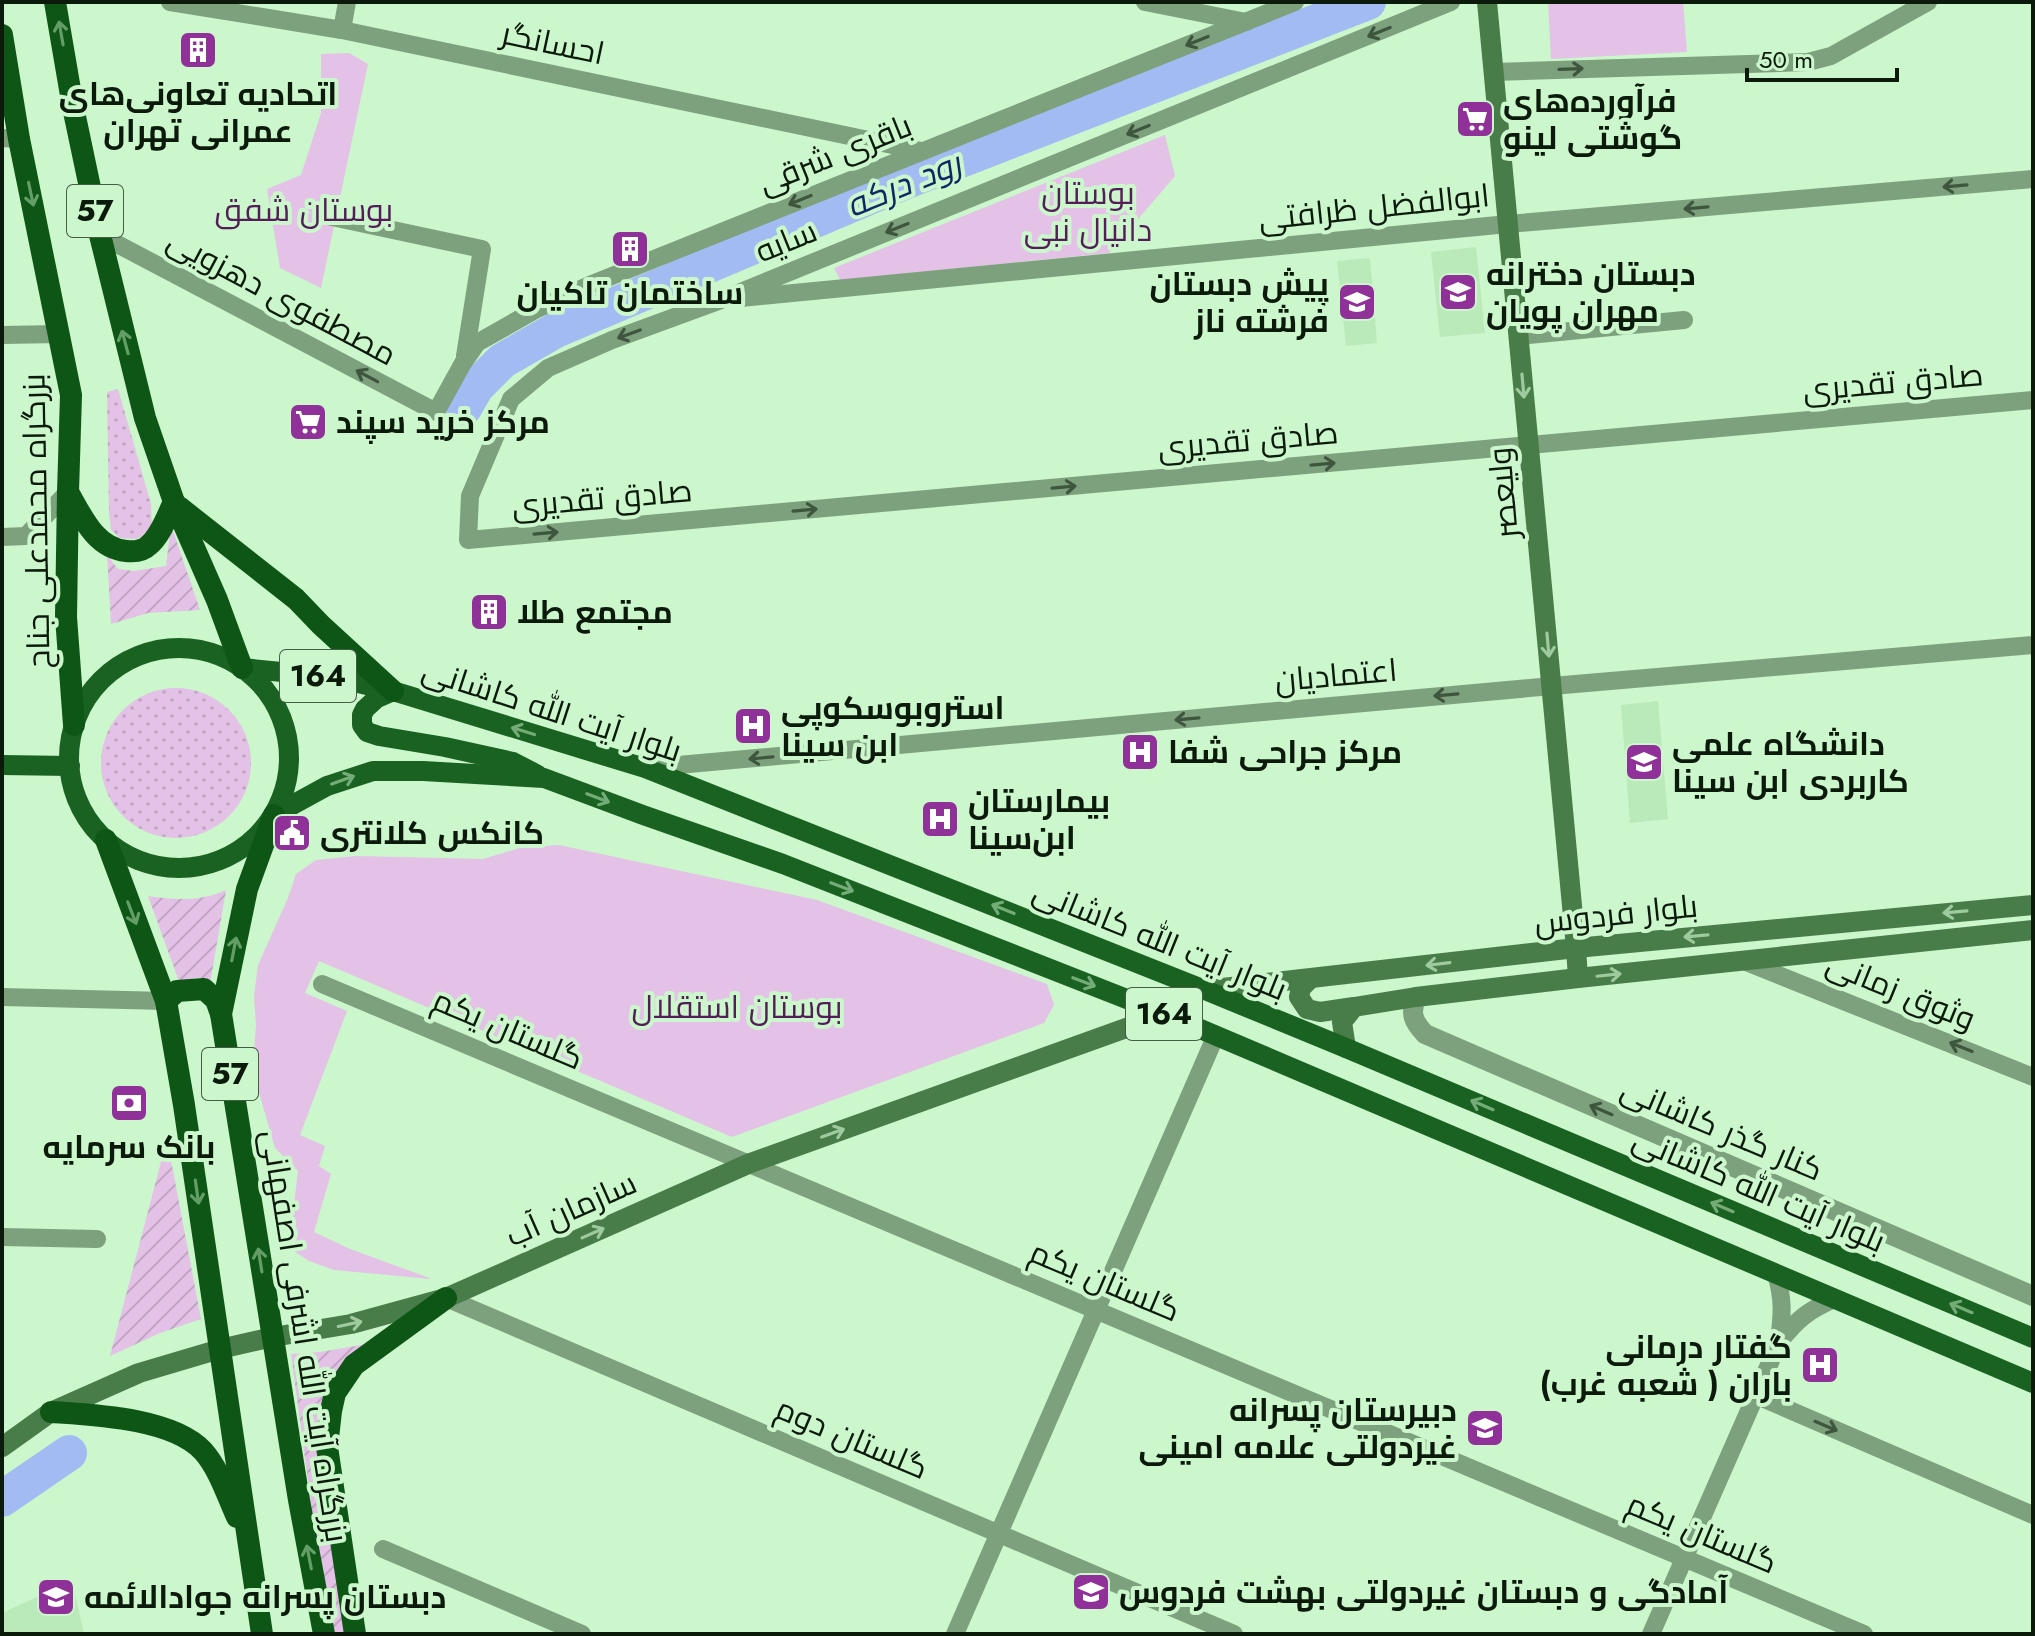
<svg xmlns="http://www.w3.org/2000/svg" width="2035" height="1636" viewBox="0 0 2035 1636" font-family="Jost,Cairo,sans-serif">
<defs>
<pattern id="grass-dots" width="8" height="8" patternUnits="userSpaceOnUse" patternTransform="scale(2)"><rect width="8" height="8" fill="#e4c1e6"/><path d="M2 2h.1M6 6h.1" fill="none" stroke="#c2a5c4" stroke-width="1.8" stroke-linecap="round"/></pattern>
<pattern id="garden-furrows" width="10" height="10" patternUnits="userSpaceOnUse" patternTransform="scale(2)"><rect width="10" height="10" fill="#e4c1e6"/><path d="M-1 1l2-2M0 10L10 0M9 11l2-2" fill="none" stroke="#c2a5c4"/></pattern>
</defs>
<rect width="100%" height="100%" fill="#ccf6cc"/>
<g fill="#bbeaba">
<path d="M1476,247L1485,333L1440,337L1431,252Z"/>
<path d="M1370,258L1377,343L1346,346L1337,261Z"/>
<path d="M1658,701L1668,819L1630,823L1621,705Z"/>
<path d="M72,1581L84,1634H2V1613Z"/>
</g>
<g fill="url(#grass-dots)">
<path d="M118,389L151,504L152,529L137,539L120,538L111,530L109,512L107,392Z"/>
<circle cx="176" cy="763" r="75"/>
</g>
<g fill="#e4c1e6">
<path d="M1548,2H1683L1687,52L1551,59Z"/>
<path d="M349,53L368,64L321,288L280,268L267,189L301,175L321,113V54Z"/>
<path d="M1165,135L1175,176L1109,253L840,280L834,268Z"/>
<path d="M559,845L817,900L1047,984L1054,1005L1044,1023L732,1137L319,961L305,993L347,1011L300,1135L325,1146L319,1166L331,1174L314,1232L350,1249L432,1279L334,1270L309,1261L289,1248L298,1171L275,1148L258,1089L254,1052L256,1025L254,996L258,965L288,898L296,874L316,860L356,856L483,859L520,848Z"/>
</g>
<g fill="url(#garden-furrows)">
<path d="M171,525L200,610L148,613L111,624L107,555L118,569L134,571L166,566Z"/>
<path d="M226,890L210,984C200,973 190,977 181,987L148,896C175,900 201,902 226,890Z"/>
<path d="M167,1139L201,1319L160,1333L110,1356Z"/>
<path d="M372,1343L333,1380L317,1415L350,1634H333L315,1532L291,1354L321,1352Z"/>
</g>
<g fill="none" stroke-linecap="round" stroke-linejoin="round">
<g stroke="#a2bcf3" stroke-width="36">
<path d="M464,408L476,387L502,361L556,330L909,180L1368,2"/>
<path d="M2,1499L69,1453"/>
</g>
<g stroke="#7da07d" stroke-width="18">
<path d="M170,2L342,30L921,151"/>
<path d="M1145,2L1246,22"/>
<path d="M1451,2L721,300L612,340L548,368L511,399L470,496L468,540L2033,400"/>
<path d="M342,30L347,2"/>
<path d="M1494,72L1808,62L1831,56L1928,2"/>
<path d="M2,138L19,139"/>
<path d="M332,217L482,249L465,356"/>
<path d="M100,235L436,412L463,363L477,343L537,309L592,284L1295,2"/>
<path d="M741,298L1508,224L2033,179"/>
<path d="M2,335L60,334"/>
<path d="M1518,336L1684,320"/>
<path d="M2,537L26,536L68,492"/>
<path d="M645,768L1552,686L2033,645"/>
<path d="M1746,962L2033,1077"/>
<path d="M322,984L1864,1634"/>
<path d="M2,997L166,1001"/>
<path d="M2,1237L97,1239"/>
<path d="M1776,1274C1784,1301 1782,1315 1779,1342"/>
<path d="M446,1298L1234,1634"/>
<path d="M1755,1395L2033,1515"/>
<path d="M383,1549L582,1634"/>
<path d="M955,1634L1216,1035"/>
<path d="M1651,1634L1779,1342C1798,1319 1807,1311 1834,1299"/>
</g>
<path stroke="#7da07d" stroke-width="20" d="M1416,997C1410,1014 1413,1021 1425,1034L2033,1296"/>
<g stroke="#487c49" stroke-width="20">
<path d="M1487,2L1576,948L1578,978"/>
<path d="M1310,979L1301,988L1299,997L1307,1009L1320,1012L1354,1007"/>
<path d="M1205,990L1576,948L2033,905"/>
<path d="M1346,1048L1342,1022L1354,1007L1416,997L1578,978L2033,930"/>
<path d="M2,1447L51,1412L139,1373L220,1349L273,1337L351,1324L446,1298L748,1164L1165,1014"/>
</g>
<g stroke="#1a6221" stroke-width="20">
<circle cx="179" cy="758" r="110"/>
<path d="M242,668L332,677L393,691L645,768L1205,990L1346,1048L2033,1338"/>
<path d="M393,691L377,698L365,709L362,715V725L367,732L379,736L445,747L513,762L538,775"/>
<path d="M2,765L70,766"/>
<path d="M274,815L327,786L373,771H423L544,778L643,815L783,864L1165,1014L2033,1383"/>
</g>
<g stroke="#0d5615" stroke-width="22">
<path d="M55,2L73,107L100,235L145,418L174,502L217,600L242,668"/>
<path d="M2,35L19,139L71,395L68,492L66,617L74,725"/>
<path d="M68,492C82,516 95,548 126,551C134,552 143,551 149,545C161,535 167,516 174,502"/>
<path d="M179,507L296,599L321,625L393,691"/>
<path d="M274,815L247,889L221,1014L299,1500L324,1634"/>
<path d="M106,840L166,1001L184,1105L262,1634"/>
<path d="M166,1001L177,991L204,989L216,1000L221,1014"/>
<path d="M51,1412C94,1415 172,1418 203,1451C219,1469 227,1495 237,1517"/>
<path d="M355,1634L327,1447L331,1411L335,1393L354,1365L446,1298"/>
</g>
</g>
<defs><path id="oneway-shaft" d="M-6 0H5M1.5-3L5.5 0L1.5 3" fill="none" stroke-width="1.6" stroke-linecap="round" stroke-linejoin="round" transform="scale(2)"/></defs>
<g stroke="#3e563e">
<use href="#oneway-shaft" transform="translate(1379 32) rotate(158)"/>
<use href="#oneway-shaft" transform="translate(1197 41) rotate(158)"/>
<use href="#oneway-shaft" transform="translate(1571 69) rotate(-2)"/>
<use href="#oneway-shaft" transform="translate(1138 130) rotate(158)"/>
<use href="#oneway-shaft" transform="translate(1955 186) rotate(175)"/>
<use href="#oneway-shaft" transform="translate(800 200) rotate(158)"/>
<use href="#oneway-shaft" transform="translate(1696 208) rotate(175)"/>
<use href="#oneway-shaft" transform="translate(897 228) rotate(158)"/>
<use href="#oneway-shaft" transform="translate(629 334) rotate(160)"/>
<use href="#oneway-shaft" transform="translate(367 376) rotate(-152)"/>
<use href="#oneway-shaft" transform="translate(1323 464) rotate(-5)"/>
<use href="#oneway-shaft" transform="translate(1064 487) rotate(-5)"/>
<use href="#oneway-shaft" transform="translate(805 510) rotate(-5)"/>
<use href="#oneway-shaft" transform="translate(546 533) rotate(-5)"/>
<use href="#oneway-shaft" transform="translate(1446 695) rotate(175)"/>
<use href="#oneway-shaft" transform="translate(1187 719) rotate(175)"/>
<use href="#oneway-shaft" transform="translate(761 758) rotate(175)"/>
<use href="#oneway-shaft" transform="translate(1961 1047) rotate(-158)"/>
<use href="#oneway-shaft" transform="translate(1601 1110) rotate(-157)"/>
<use href="#oneway-shaft" transform="translate(1826 1426) rotate(23)"/>
</g>
<g stroke="#639e67">
<use href="#oneway-shaft" transform="translate(61 33) rotate(-100)"/>
<use href="#oneway-shaft" transform="translate(31 194) rotate(78)"/>
<use href="#oneway-shaft" transform="translate(125 342) rotate(-105)"/>
<use href="#oneway-shaft" transform="translate(132 913) rotate(69)"/>
<use href="#oneway-shaft" transform="translate(234 949) rotate(-79)"/>
<use href="#oneway-shaft" transform="translate(197 1192) rotate(82)"/>
<use href="#oneway-shaft" transform="translate(260 1260) rotate(-99)"/>
<use href="#oneway-shaft" transform="translate(309 1557) rotate(-101)"/>
</g>
<g stroke="#9ecb9e">
<use href="#oneway-shaft" transform="translate(1523 386) rotate(85)"/>
<use href="#oneway-shaft" transform="translate(1548 645) rotate(85)"/>
<use href="#oneway-shaft" transform="translate(1955 912) rotate(175)"/>
<use href="#oneway-shaft" transform="translate(1696 936) rotate(175)"/>
<use href="#oneway-shaft" transform="translate(1438 964) rotate(173)"/>
<use href="#oneway-shaft" transform="translate(1609 975) rotate(-6)"/>
<use href="#oneway-shaft" transform="translate(833 1133) rotate(-20)"/>
<use href="#oneway-shaft" transform="translate(593 1233) rotate(-24)"/>
<use href="#oneway-shaft" transform="translate(350 1324) rotate(-12)"/>
</g>
<g stroke="#73ac76">
<use href="#oneway-shaft" transform="translate(523 731) rotate(-163)"/>
<use href="#oneway-shaft" transform="translate(343 780) rotate(-20)"/>
<use href="#oneway-shaft" transform="translate(598 798) rotate(21)"/>
<use href="#oneway-shaft" transform="translate(842 887) rotate(21)"/>
<use href="#oneway-shaft" transform="translate(1003 909) rotate(-158)"/>
<use href="#oneway-shaft" transform="translate(1084 982) rotate(21)"/>
<use href="#oneway-shaft" transform="translate(1482 1105) rotate(-157)"/>
<use href="#oneway-shaft" transform="translate(1722 1207) rotate(-157)"/>
<use href="#oneway-shaft" transform="translate(1961 1308) rotate(-157)"/>
</g>
<defs>
<g id="building-square" transform="scale(2)"><rect x="-9" y="-9" width="18" height="18" rx="4" fill="#903099" stroke="#ccf6cc"/><path d="M-4-6H4V6H1V3H-1V6H-4ZM-2.5-4.3h1.7v1.8h-1.7ZM.8-4.3h1.7v1.8H.8ZM-2.5-1h1.7V.8h-1.7ZM.8-1h1.7V.8H.8Z" fill="#fff"/></g>
<g id="supermarket-square" transform="scale(2)"><rect x="-9" y="-9" width="18" height="18" rx="4" fill="#903099" stroke="#ccf6cc"/><path d="M-6-5.5h2.5l.6 2H6L4.5 2H-2.5L-4.4-4H-6ZM-1.5 3.2a1.3 1.3 0 1 0 .1 0ZM3 3.2a1.3 1.3 0 1 0 .1 0Z" fill="#fff"/></g>
<g id="school-square" transform="scale(2)"><rect x="-9" y="-9" width="18" height="18" rx="4" fill="#903099" stroke="#ccf6cc"/><path d="M0-5L7-2L0 1L-7-2ZM-4 1L0 2.5L4 1V4Q0 6-4 4Z" fill="#fff"/></g>
<g id="hospital-square" transform="scale(2)"><rect x="-9" y="-9" width="18" height="18" rx="4" fill="#903099" stroke="#ccf6cc"/><path d="M-5-5h3v3.5h4V-5h3V5h-3V1.5h-4V5h-3Z" fill="#fff"/></g>
<g id="university-square" transform="scale(2)"><rect x="-9" y="-9" width="18" height="18" rx="4" fill="#903099" stroke="#ccf6cc"/><path d="M0-5L7-2L0 1L-7-2ZM-4 1L0 2.5L4 1V4Q0 6-4 4Z" fill="#fff"/></g>
<g id="civic-square" transform="scale(2)"><rect x="-9" y="-9" width="18" height="18" rx="4" fill="#903099" stroke="#ccf6cc"/><path d="M-.6-6.5H3V-4.5H.6V-3L4-1V1h2V6H-6V1h2V-1L-.6-3ZM-1.2 2.5V6h2.4V2.5Z" fill="#fff"/></g>
<g id="bank-square" transform="scale(2)"><rect x="-9" y="-9" width="18" height="18" rx="4" fill="#903099" stroke="#ccf6cc"/><path d="M-6-4H6V4H-6ZM0-2.3a2.3 2.3 0 1 0 0 4.6a2.3 2.3 0 1 0 0-4.6Z" fill="#fff"/></g>
</defs>
<g fill-rule="evenodd">
<use href="#building-square" x="198" y="50"/>
<use href="#supermarket-square" x="1475" y="119"/>
<use href="#building-square" x="630" y="249"/>
<use href="#school-square" x="1458" y="292"/>
<use href="#school-square" x="1357" y="302"/>
<use href="#supermarket-square" x="308" y="422"/>
<use href="#building-square" x="489" y="612"/>
<use href="#hospital-square" x="753" y="726"/>
<use href="#hospital-square" x="1140" y="752"/>
<use href="#university-square" x="1644" y="762"/>
<use href="#hospital-square" x="940" y="819"/>
<use href="#civic-square" x="292" y="833"/>
<use href="#bank-square" x="129" y="1103"/>
<use href="#hospital-square" x="1820" y="1365"/>
<use href="#school-square" x="1485" y="1428"/>
<use href="#school-square" x="1091" y="1592"/>
<use href="#school-square" x="56" y="1597"/>
</g>
<g text-anchor="middle" stroke-width="8" stroke-linejoin="round" paint-order="stroke">
<g fill="#ccf6cc" stroke="#455c45" stroke-width="2">
<rect x="67" y="185" width="56" height="52" rx="6"/>
<rect x="280" y="650" width="76" height="52" rx="6"/>
<rect x="1126" y="988" width="76" height="52" rx="6"/>
<rect x="202" y="1048" width="56" height="52" rx="6"/>
</g>
<g font-size="30" font-weight="bold" fill="#0b1a0b">
<text x="95" y="221">57</text>
<text x="318" y="686">164</text>
<text x="1164" y="1024">164</text>
<text x="230" y="1084">57</text>
</g>
<g font-size="32" fill="#0b1a0b" stroke="#ccf6cc">
<text transform="translate(553 43) rotate(12)" y="11">احسانگر</text>
<text transform="translate(835 154) rotate(-22)" y="11">باقری شرقی</text>
<text transform="translate(1374 207) rotate(-6)" y="11">ابوالفضل ظرافتی</text>
<text transform="translate(786 241) rotate(-22)" y="11">سایه</text>
<text transform="translate(282 297) rotate(28)" y="11">مصطفوی دهزویی</text>
<text transform="translate(1893 382) rotate(-5)" y="11">صادق تقدیری</text>
<text transform="translate(1248 440) rotate(-5)" y="11">صادق تقدیری</text>
<text transform="translate(1503 493) rotate(-95)" y="11">ولیعصر</text>
<text transform="translate(602 498) rotate(-5)" y="11">صادق تقدیری</text>
<text transform="translate(36 521) rotate(-91)" y="11">بزرگراه محمدعلی جناح</text>
<text transform="translate(1336 675) rotate(-5)" y="11">اعتمادیان</text>
<text transform="translate(552 710) rotate(18)" y="11">بلوار آیت الله کاشانی</text>
<text transform="translate(1616 914) rotate(-6)" y="11">بلوار فردوس</text>
<text transform="translate(1160 940) rotate(22)" y="11">بلوار آیت الله کاشانی</text>
<text transform="translate(1901 991) rotate(22)" y="11">وثوق زمانی</text>
<text transform="translate(508 1029) rotate(23)" y="11">گلستان یکم</text>
<text transform="translate(1722 1129) rotate(23)" y="11">کنار گذر کاشانی</text>
<text transform="translate(1759 1190) rotate(23)" y="11">بلوار آیت الله کاشانی</text>
<text transform="translate(571 1209) rotate(-24)" y="11">سازمان آب</text>
<text transform="translate(1105 1281) rotate(23)" y="11">گلستان یکم</text>
<text transform="translate(305 1336) rotate(81)" y="11">بزرگراه آیت الله اشرفی اصفهانی</text>
<text transform="translate(852 1438) rotate(23)" y="11">گلستان دوم</text>
<text transform="translate(1702 1533) rotate(23)" y="11">گلستان یکم</text>
</g>
<g font-size="32" font-weight="bold" fill="#0b1a0b" stroke="#ccf6cc" text-anchor="start">
<text x="198" y="105" text-anchor="middle">اتحادیه تعاونی‌های<tspan x="198" dy="37">عمرانی تهران</tspan></text>
<text x="1503" y="112">فرآورده‌های<tspan x="1503" dy="37">گوشتی لینو</tspan></text>
<text x="1486" y="285">دبستان دخترانه<tspan x="1486" dy="37">مهران پويان</tspan></text>
<text x="1329" y="295" text-anchor="end">پیش دبستان<tspan x="1329" dy="37">فرشته ناز</tspan></text>
<text x="630" y="304" text-anchor="middle">ساختمان تاکیان</text>
<text x="336" y="433">مرکز خرید سپند</text>
<text x="517" y="623">مجتمع طلا</text>
<text x="781" y="719">استروبوسکوپی<tspan x="781" dy="37">ابن سینا</tspan></text>
<text x="1672" y="755">دانشگاه علمی<tspan x="1672" dy="37">کاربردی ابن سینا</tspan></text>
<text x="1168" y="763">مرکز جراحی شفا</text>
<text x="968" y="812">بیمارستان<tspan x="968" dy="37">ابن‌سینا</tspan></text>
<text x="320" y="844">کانکس کلانتری</text>
<text x="129" y="1158" text-anchor="middle">بانک سرمایه</text>
<text x="1792" y="1358" text-anchor="end">گفتار درمانی<tspan x="1792" dy="37">باران ( شعبه غرب)</tspan></text>
<text x="1457" y="1421" text-anchor="end">دبیرستان پسرانه<tspan x="1457" dy="37">غیردولتی علامه امینی</tspan></text>
<text x="1119" y="1603">آمادگی و دبستان غیردولتی بهشت فردوس</text>
<text x="84" y="1608">دبستان پسرانه جوادالائمه</text>
</g>
<g font-size="32" fill="#531e58" stroke="#ccf6cc">
<text x="1088" y="204">بوستان<tspan x="1088" dy="37">دانیال نبی</tspan></text>
<text x="304" y="221">بوستان شفق</text>
<text x="737" y="1018">بوستان استقلال</text>
</g>
<g font-size="34" font-style="italic" fill="#0f2765" stroke="#ccf6cc">
<text transform="translate(903 184) rotate(-22)" y="12">رود درکه</text>
</g>
</g>
<rect width="2035" height="1636" fill="none" stroke="#0b1a0b" stroke-width="8"/>
<path d="M1747 68v12h150v-12" fill="none" stroke="#0b1a0b" stroke-width="4"/>
<text x="1759" y="68" font-size="24" fill="#0b1a0b" stroke="#ccf6cc" stroke-width="6" paint-order="stroke">50 m</text>
</svg>
